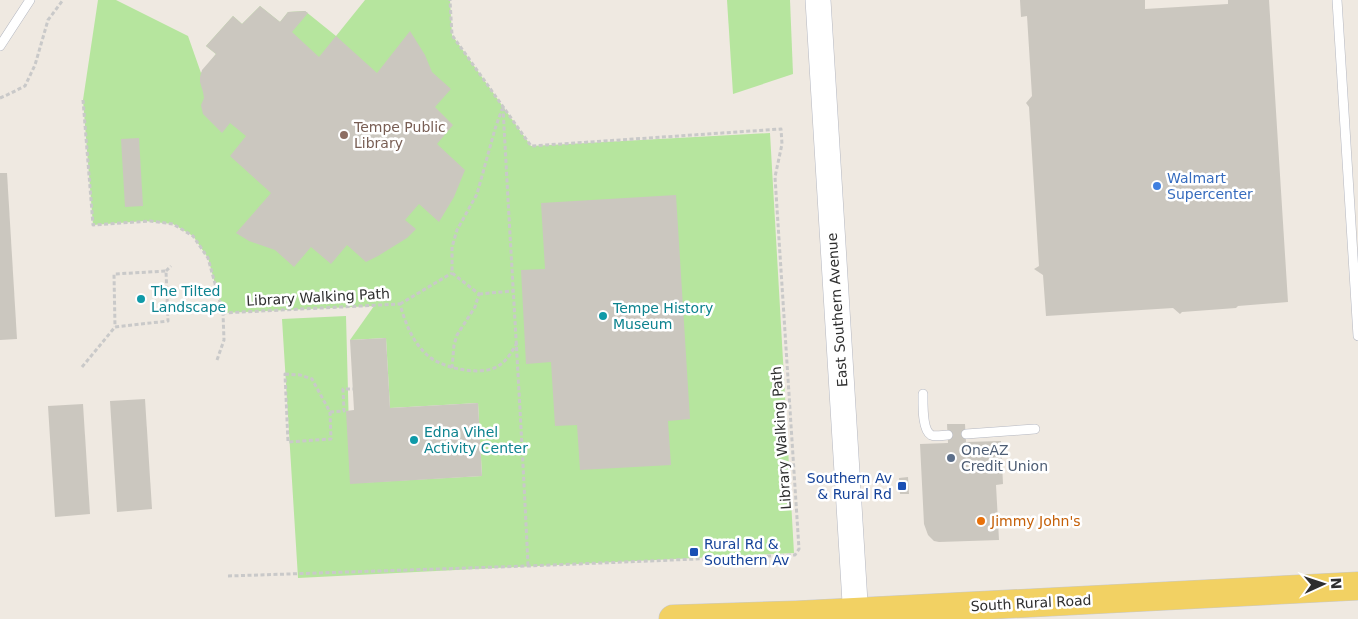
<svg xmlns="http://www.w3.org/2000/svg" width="1358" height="619" viewBox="0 0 1358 619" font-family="'DejaVu Sans',sans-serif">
<rect width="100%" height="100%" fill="#efe9e1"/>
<g fill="#b6e59e">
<path d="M98,0H116L188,36L201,73L216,54L206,46L233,16L242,24L260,6L280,22L288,12L305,11L336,36L365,0H450L452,35L531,146L770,133L794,553L298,578L282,319L346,316L350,468L356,483L482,476L478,403L390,408L386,338L350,340L374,306L223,313L208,258L193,236L173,224L145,221L93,225L83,100Z"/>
<path d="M727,0H790L793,74L733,94Z"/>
</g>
<g fill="#cbc7bf">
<path d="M1020,0H1145V9L1228,4V0H1269L1288,302L1238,306L1236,308L1182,312L1180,314L1173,308L1046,316L1043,275L1034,269L1039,266L1029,107L1026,103L1032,96L1027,16L1021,17Z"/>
<path d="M260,6L280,22L288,12L305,11L308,13L292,32L319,57L336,36L377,73L410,31L425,55L432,72L451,89L435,107L453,125L437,144L465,170L454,197L439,222L419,204L405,220L416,229L407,238L378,256L366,262L347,245L331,264L311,247L294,267L275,250L249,241L236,233L271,193L230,156L246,136L230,123L222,133L203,114L201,105L204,98L203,92L200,82V77L202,70L216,54L206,46L233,16L242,24Z"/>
<path d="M139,138L143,206L125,207L121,139Z"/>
<path d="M0,173H7L17,339L0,340Z"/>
<path d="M676,195L690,419L668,421L671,465L580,470L577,425L555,426L551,362L526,364L521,270L545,269L541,203Z"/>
<path d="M386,338L390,408L478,403L482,476L350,484L346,411L354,410L350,340Z"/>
<path d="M145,399L152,509L117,512L110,401Z"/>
<path d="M83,404L90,514L55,517L48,406Z"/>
<path d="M947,424H965L966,442L1001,441L1003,484L996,485L999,540L939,542L934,541L928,535L924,524L920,444L948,443Z"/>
<path d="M908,477L909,494H900L899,478Z"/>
</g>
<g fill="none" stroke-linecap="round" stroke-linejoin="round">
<g stroke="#b4b7c1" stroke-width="10">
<g id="service">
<path d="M1337,0L1358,336"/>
<path d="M0,46L30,0"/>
<path d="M923,394C923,404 922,430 931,435C935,437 943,435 948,435"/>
<path d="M966,434L1035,429"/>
</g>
</g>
<g stroke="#b4b7c1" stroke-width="26">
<path id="secondary" d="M818,0L856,619"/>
</g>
<g stroke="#c9c9c9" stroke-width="29">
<path id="primary" d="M673,619L796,615L1358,586"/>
</g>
<g stroke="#c9c9c9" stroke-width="3" stroke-dasharray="4 2.5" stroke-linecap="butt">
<path d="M0,98L7,95L25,86L35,65L48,20L63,0"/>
<path d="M83,100L93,225L150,221L173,224L193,236L208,258L223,313L400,304C405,322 412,341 426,354C440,368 481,377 498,366C507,361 512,351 517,343"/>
<path d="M503,107C511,260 521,413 528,566"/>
<path d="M166,271L171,266"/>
<path d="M479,294L513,291"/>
<path d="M400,304L452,273"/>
<path d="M217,360L224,340L223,313"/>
<path d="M82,367L115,327L168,321L166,271L114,274L115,327"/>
<path d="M452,368L454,345L457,335L475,307L479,294L452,273V247L457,230L477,194L495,129L502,109"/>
<path d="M285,374L300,375L312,379L330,412L331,439L288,442Z"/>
<path d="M330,412L344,411L343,389H353"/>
<path d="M228,576L528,566L793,555H795L799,549L775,177L782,144L781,129L531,146L452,35L450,0"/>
</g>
<use href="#service" stroke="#fff" stroke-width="9"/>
<use href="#secondary" stroke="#fff" stroke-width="25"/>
<use href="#primary" stroke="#f2d163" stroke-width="28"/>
</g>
<circle fill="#8d6e63" stroke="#fff" stroke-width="2" cx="344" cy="135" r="5"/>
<circle fill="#3f7fe0" stroke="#fff" stroke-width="2" cx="1157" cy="186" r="5"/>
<g fill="#0f9aa8" stroke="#fff" stroke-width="2">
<circle cx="141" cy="299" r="5"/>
<circle cx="603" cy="316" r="5"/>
<circle cx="414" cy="440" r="5"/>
</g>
<circle fill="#5c6f8a" stroke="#fff" stroke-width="2" cx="951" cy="458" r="5"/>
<g fill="#1a4fb4" stroke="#fff" stroke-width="2">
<rect x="897" y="481" width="10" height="10" rx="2.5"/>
<rect x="689" y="547" width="10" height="10" rx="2.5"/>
</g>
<circle fill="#e8710a" stroke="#fff" stroke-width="2" cx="981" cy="521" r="5"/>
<g text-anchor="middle" stroke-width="5" stroke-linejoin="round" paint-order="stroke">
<g font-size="14" fill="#785e54" stroke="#fff" text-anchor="start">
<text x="354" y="132">Tempe Public<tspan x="354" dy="16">Library</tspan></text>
</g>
<g font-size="14" fill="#366cbe" stroke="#fff" text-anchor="start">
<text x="1167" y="183">Walmart<tspan x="1167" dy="16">Supercenter</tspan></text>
</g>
<g font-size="14" fill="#0d838f" stroke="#fff" text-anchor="start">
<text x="151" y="296">The Tilted<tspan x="151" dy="16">Landscape</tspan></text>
<text x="613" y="313">Tempe History<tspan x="613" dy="16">Museum</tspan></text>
<text x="424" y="437">Edna Vihel<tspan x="424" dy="16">Activity Center</tspan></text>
</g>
<g font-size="14" fill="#2e2e2e" stroke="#fff">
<text transform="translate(318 297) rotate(-3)" y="5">Library Walking Path</text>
<text transform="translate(837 310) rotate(-94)" y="5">East Southern Avenue</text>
<text transform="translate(781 438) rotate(-94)" y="5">Library Walking Path</text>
<text transform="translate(1031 603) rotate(-3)" y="5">South Rural Road</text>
</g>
<g font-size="14" fill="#4e5e75" stroke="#fff" text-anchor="start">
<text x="961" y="455">OneAZ<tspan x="961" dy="16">Credit Union</tspan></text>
</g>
<g font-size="14" fill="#164399" stroke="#fff" text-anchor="end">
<text x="892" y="483">Southern Av<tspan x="892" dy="16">&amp; Rural Rd</tspan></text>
<text x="704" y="549" text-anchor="start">Rural Rd &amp;<tspan x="704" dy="16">Southern Av</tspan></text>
</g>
<g font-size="14" fill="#c56008" stroke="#fff" text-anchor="start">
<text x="991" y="526">Jimmy John's</text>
</g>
</g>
<g transform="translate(1323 584) rotate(87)" stroke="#ffffff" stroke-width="4" paint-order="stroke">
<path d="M0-4L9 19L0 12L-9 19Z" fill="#2e2e2e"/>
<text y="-8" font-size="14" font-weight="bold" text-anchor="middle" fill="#2e2e2e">N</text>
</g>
</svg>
